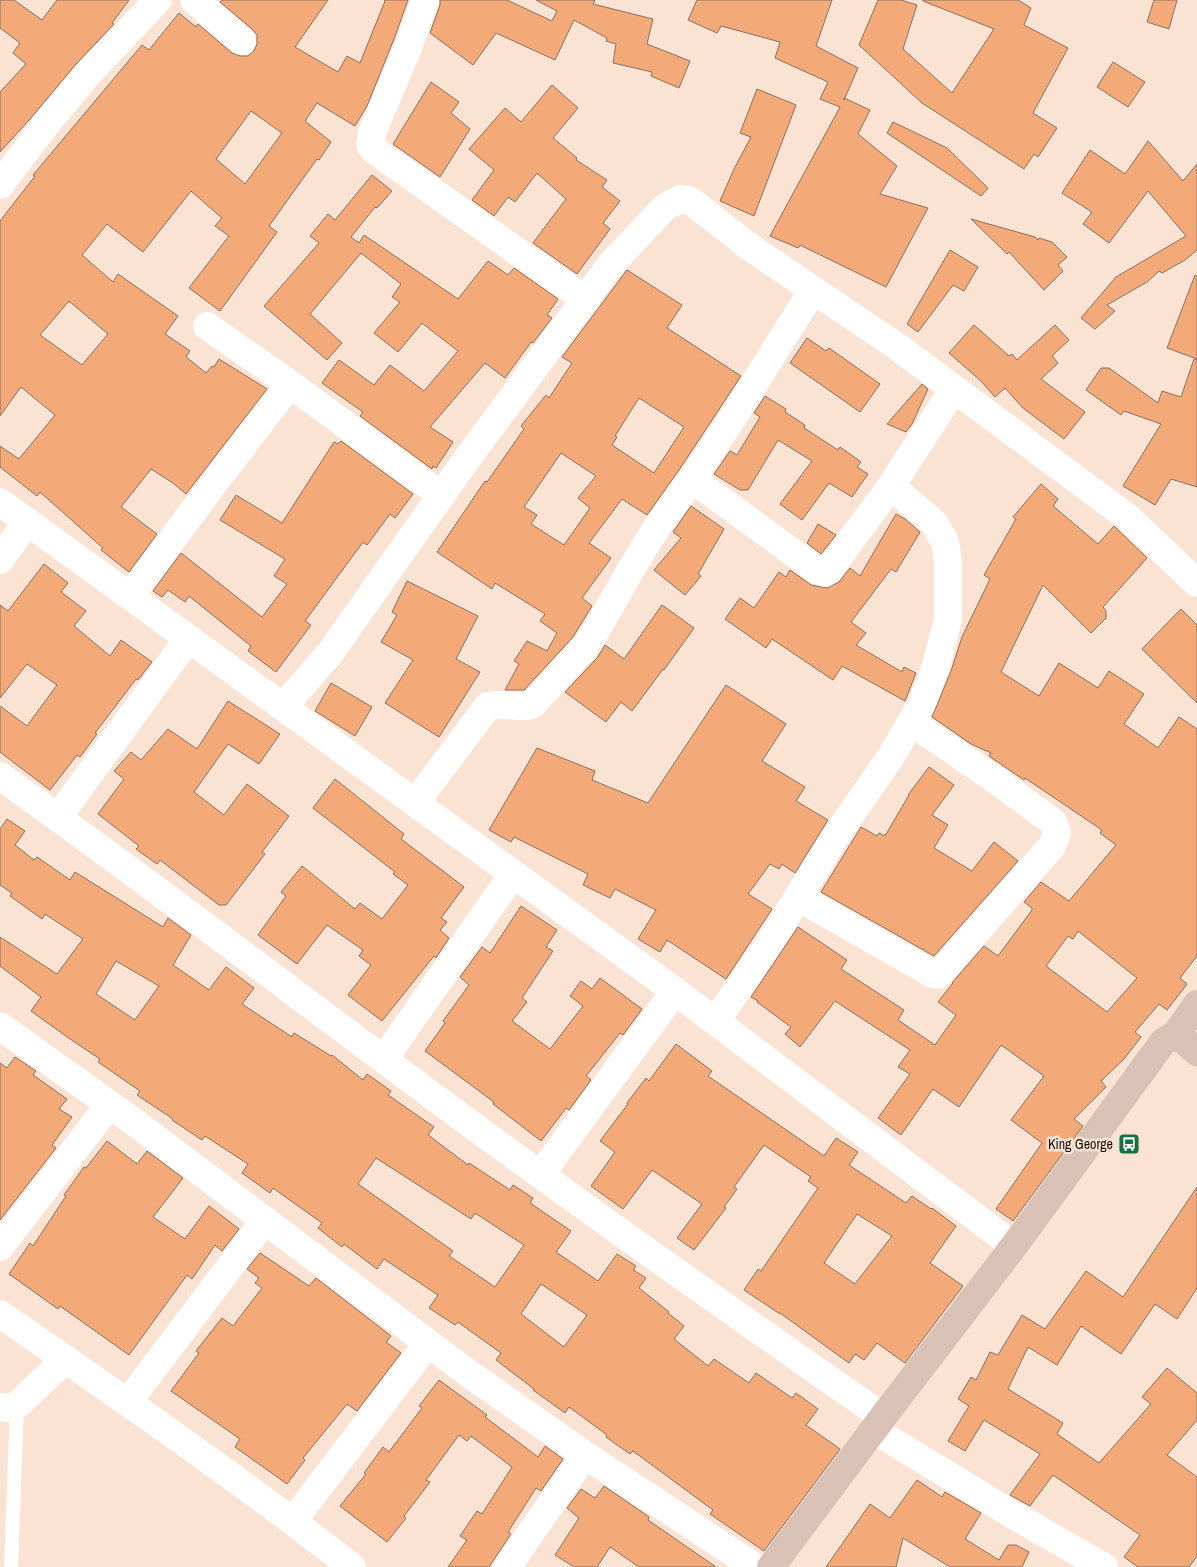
<svg xmlns="http://www.w3.org/2000/svg" width="1197" height="1567" viewBox="0 0 1197 1567" font-family="'Archivo Narrow',sans-serif">
<rect width="100%" height="100%" fill="#fbe3d3"/>
<g fill="#f3aa78" stroke="#867163" fill-rule="evenodd">
<path d="M0,0H14L42,20L57,0H129L112,23L114,24L76,64L30,119L0,152V92L26,64L13,53L20,43L0,28Z"/>
<path d="M222,0H328L295,47L338,72L347,56L360,63L385,1L384,0H408L394,39L367,106L355,126L317,103L305,121L331,142L319,160L317,159L269,226L277,232L220,311L189,288L229,236L215,226L222,218L191,191L143,252L107,224L82,255L113,282L118,274L178,316L165,334L190,351L186,357L206,373L212,366L214,367L219,359L267,389L186,494L173,483L151,469L121,507L157,534L129,572L101,550L103,548L40,492L37,496L0,467V446L19,459L55,415L21,387L0,416V221L35,176L33,175L142,45L149,50L179,13L196,27L198,24L232,53L240,56H248L254,51L257,44V35L252,29L220,2ZM251,111L282,133L245,184L216,159ZM69,301L108,334L82,365L40,335Z"/>
<path d="M440,0H507L552,21L557,11L536,0H595L593,4L653,19L647,44L690,61L679,88L651,76L652,72L613,63L616,44L606,41L607,38L574,20L555,60L496,33L473,65L430,33L440,5Z"/>
<path d="M697,0H832L816,46L858,68L844,100V98L870,110L858,134L897,166L880,194L928,208L886,287L800,245L798,248L770,236L840,107L820,99L828,82L775,58L780,42L721,26L717,33L688,20Z"/>
<path d="M878,0H901L917,5L903,49L952,93L994,29L923,1V0H1018L1031,8L1024,25L1068,48L1033,113L1057,128L1038,157L1034,154L1024,169L922,103L859,45Z"/>
<path d="M1154,0H1177L1169,29L1147,22Z"/>
<path d="M1113,62L1145,82L1128,107L1097,87Z"/>
<path d="M431,82L459,102L451,113L470,129L440,177L393,144Z"/>
<path d="M552,85L578,108L553,138L577,158L576,160L607,180L602,187L620,201L603,223L610,229L577,274L533,243L566,199L537,173L515,202L508,197L494,216L472,200L494,170L469,149L505,108L521,122Z"/>
<path d="M757,89L796,105L754,216L720,201L734,169L751,137L740,133Z"/>
<path d="M893,122L947,148L988,188L981,196L887,133Z"/>
<path d="M1148,141L1183,181L1197,164V250L1185,260L1162,273L1159,271L1147,282L1107,305L1115,311L1095,329L1081,318L1116,277L1186,236L1148,191L1109,243L1083,224L1092,212L1062,193L1090,150L1125,174Z"/>
<path d="M372,175L392,191L377,208L375,207L351,237L359,243L364,235L458,299L488,261L508,275L514,268L558,299L547,315L552,318L533,343L531,342L505,378L485,363L430,427L453,442L436,468L433,466L432,469L360,416L363,412L322,383L339,360L374,385L390,365L424,391L458,351L422,323L398,352L374,333L400,302L392,297L401,284L361,253L310,314L342,343L327,360L264,306L319,243L310,236L328,214L335,220Z"/>
<path d="M971,219L1035,237L1038,240L1039,238L1052,242L1067,257L1058,265L1063,271L1044,290L1009,252L1007,254Z"/>
<path d="M950,250L978,267L964,291L953,285L918,332L907,324Z"/>
<path d="M627,270L682,305L667,328L741,376L679,470L647,515L622,499L589,543L611,558L582,598L592,606L573,637L524,690H505L519,664L514,661L527,641L547,651L557,633L540,621L545,614L495,583L492,589L437,552L485,481L487,482L524,429L521,426L546,395L549,398L572,363L562,357ZM639,398L684,427L654,473L612,445L617,437L615,436ZM561,453L596,476L578,498L590,508L564,545L531,524L537,515L524,507Z"/>
<path d="M1195,275L1197,276V359L1167,348Z"/>
<path d="M974,325L1009,356L1012,354L1017,360L1055,325L1069,340L1052,356L1058,363L1041,379L1085,412L1064,439L1023,408L1005,388L995,397L981,381L949,353Z"/>
<path d="M807,338L826,351L829,348L880,384L860,412L790,363Z"/>
<path d="M1194,359H1197V487L1171,479L1155,505L1123,486L1161,424L1124,411L1121,415L1086,390L1101,368H1109L1158,403L1162,391L1181,397Z"/>
<path d="M922,384L928,389L912,424L906,432L887,424Z"/>
<path d="M765,396L786,409L785,412L805,425L804,428L838,450L840,447L861,462L857,467L868,474L852,497L829,483L802,520L780,504L812,461L778,440L748,490H740L714,474L730,451L737,455L760,417L754,413Z"/>
<path d="M341,441L413,494L395,518L390,514L367,545L363,542L305,621L311,625L276,672L248,651L251,646L189,596L185,602L168,590L162,597L153,591L181,553L262,617L287,584L274,576L285,559L220,520L236,495L282,523L334,442L338,444Z"/>
<path d="M1041,484L1058,499L1053,506L1098,544L1114,526L1147,558L1103,607L1106,611V618L1091,633L1043,585L1001,672L1039,696L1059,663L1098,688L1109,671L1144,694L1124,724L1158,748L1179,717L1197,729V956L1180,978L1187,984L1167,1010L1159,1004L1135,1032L1141,1037L1124,1059L1101,1081L1106,1087L1074,1119L1083,1126L1013,1221L996,1209L1042,1143L1011,1120L1044,1076L1001,1045L959,1107L933,1089L901,1135L878,1118L910,1074L898,1067L910,1050L835,1001L800,1047L785,1034L791,1027L757,1002L758,1001L751,997L798,927L847,960L841,969L904,1010L898,1020L935,1045L956,1015L938,1002L953,983H952L984,946L998,956L1032,910V908L1024,902L1041,882L1069,901L1116,845L1100,833L1102,830L1025,778L1024,780L989,756L991,753L971,744L932,717L951,671L962,637L990,579L984,575L1016,519L1013,517ZM1078,931L1137,978L1107,1012L1046,966L1068,936L1073,939Z"/>
<path d="M691,506L724,529L698,574L701,576L685,595L654,570L681,538L673,532Z"/>
<path d="M896,514L905,519L920,532L896,572L891,569L851,622L866,633L856,645L902,672L904,667L916,673L905,701L842,666L833,680L772,639L766,648L725,619L740,598L754,608L779,572L786,577L790,570L811,585L827,588L839,582L850,568L860,576Z"/>
<path d="M818,524L836,535L821,554L807,543Z"/>
<path d="M44,564L68,583L61,592L86,611L74,626L110,656L121,640L152,662L138,680L136,679L95,733L97,734L80,757L77,755L50,790L0,752V706L27,726L57,685L27,664L0,698V605L8,611Z"/>
<path d="M407,581L478,616L456,659L480,672L439,737L385,703L413,660L381,642L397,615L392,612Z"/>
<path d="M662,605L694,628L664,670L663,669L632,711L621,702L606,722L565,692L597,658L605,645L624,659Z"/>
<path d="M1181,609L1197,625V703L1142,649Z"/>
<path d="M331,683L372,707L355,736L315,711Z"/>
<path d="M726,685L786,724L762,761L805,787L796,801L828,820L795,873L782,864L779,869L770,864L748,894L772,909L726,979L667,940L660,952L638,939L656,910L615,889L610,898L583,885L588,874L514,837L511,842L489,830L537,748L595,771L592,780L648,803Z"/>
<path d="M228,701L280,734L259,764L228,744L194,792L224,815L247,784L289,816L262,852L265,854L226,905H219L160,860L157,864L136,849L139,846L98,814L124,779L114,771L131,752L141,760L168,729L197,749Z"/>
<path d="M929,767L954,785L932,815L948,825L934,848L972,871L994,842L1018,861L934,956L821,892L861,827L877,836L879,833L885,836L909,795H908Z"/>
<path d="M335,779L404,834L401,839L464,887L441,918L447,922L440,930L449,938L436,958L434,956L382,1021L348,995L371,965L359,956L363,950L327,925L297,964L258,935L286,896L281,892L302,866L355,909L360,903L382,919L408,885L393,874L395,872L313,808Z"/>
<path d="M7,819L25,831L15,845L34,860L37,857L70,880L75,872L163,927L168,918L191,935L173,965L209,990L226,967L254,988L242,1004L292,1037L294,1033L331,1056L332,1055L363,1080L367,1074L391,1091L388,1095L434,1127L428,1135L468,1165L469,1163L510,1190L513,1185L533,1198L530,1203L571,1231L556,1252L598,1281L617,1254L636,1266L633,1270L646,1278L639,1288L669,1312L668,1313L684,1326L674,1339L708,1366L714,1359L749,1383L756,1373L792,1398L796,1393L818,1409L806,1425L840,1449L764,1551L710,1514L713,1510L633,1451L630,1454L606,1437L607,1435L569,1407L565,1413L533,1390L534,1389L496,1360L501,1353L458,1322L455,1325L429,1308L438,1295L384,1259L377,1269L344,1244L342,1247L318,1228L322,1223L273,1188L270,1193L242,1173L248,1164L205,1136L202,1140L172,1120L173,1119L137,1095L140,1091L98,1062L100,1059L70,1039L31,1011L41,997L0,966V937L57,974L83,939L45,914L42,919L10,896L12,893L0,885V829ZM116,961L159,986L135,1020L96,994ZM376,1158L471,1219L475,1213L524,1245L495,1287L449,1256L453,1251L358,1184ZM541,1284L587,1315L564,1347L521,1314Z"/>
<path d="M521,906L557,930L546,947L553,951L522,998L527,1002L512,1021L550,1049L583,1006L570,996L581,981L592,989L600,978L642,1009L623,1035L620,1033L586,1076L591,1080L569,1110L566,1108L541,1141L493,1104L494,1102L425,1051L445,1023L443,1021L469,985L460,977L482,947L490,953Z"/>
<path d="M676,1044L712,1071L708,1076L824,1156L836,1138L858,1152L849,1165L906,1203L912,1196L931,1209L932,1208L956,1226L930,1263L963,1286L905,1363L877,1343L864,1360L855,1354L849,1363L780,1313V1314L744,1290L758,1269L761,1271L818,1188L808,1181L811,1177L764,1145L734,1187L737,1189L724,1207L726,1208L694,1250L677,1238L702,1204L652,1170L623,1209L591,1186L615,1152L600,1141L628,1104L627,1103L646,1078L649,1081ZM857,1214L892,1236L855,1284L824,1263Z"/>
<path d="M15,1057L36,1071L33,1075L67,1099L59,1109L72,1117L52,1145L56,1148L0,1220V1063L7,1068Z"/>
<path d="M107,1141L137,1164L147,1151L183,1178L153,1217L185,1239L209,1206L239,1229L222,1251L215,1245L192,1279L187,1275L129,1355L60,1306L58,1309L9,1274L30,1243L33,1246L66,1196L64,1195L84,1167L86,1168Z"/>
<path d="M1197,1187V1288L1177,1319L1155,1304L1121,1354L1081,1326L1057,1365L1028,1347L1008,1389L1063,1423L1057,1434L1099,1463L1151,1404L1142,1397L1167,1368L1197,1393V1420L1167,1455L1197,1477V1556L1189,1567H1138L1124,1557L1140,1535L1053,1475L1030,1506L1010,1495L1040,1454L984,1420L965,1451L948,1441L969,1406L958,1399L971,1377L976,1380L990,1352L998,1355L1022,1315L1045,1329L1086,1271L1123,1297Z"/>
<path d="M260,1253L309,1286L316,1278L391,1336L386,1342L401,1353L357,1411L347,1404L303,1458L305,1460L287,1484L235,1447L240,1439L171,1391L199,1353L196,1351L222,1318L233,1326L262,1288L255,1283L259,1278L247,1269Z"/>
<path d="M439,1380L487,1415L485,1417L538,1457L545,1446L563,1459L541,1491L536,1488L508,1532L511,1534L489,1567H448L467,1540L460,1536L477,1511L482,1514L512,1467L471,1436L467,1441L459,1435L426,1480L430,1482L404,1516L406,1518L387,1542L340,1506L366,1474L364,1473L383,1447L389,1452L422,1408L419,1406Z"/>
<path d="M917,1480L942,1497L945,1492L981,1513L965,1539L999,1560L1008,1545H1016L1029,1552L1022,1567H950L903,1538L896,1567H826L870,1504L890,1518Z"/>
<path d="M604,1486L649,1517L648,1520L716,1567H639L610,1547L597,1567H574L555,1555L579,1518L567,1508L581,1489L595,1498Z"/>
</g>
<g fill="none" stroke-linecap="round" stroke-linejoin="round">
<path stroke="#fff" stroke-width="14" d="M11,1567L17,1405"/>
<g stroke="#fff" stroke-width="28">
<path d="M194,0L242,41"/>
<path d="M425,0L409,45L372,133L370,145L374,150L586,300"/>
<path d="M0,185L43,128L87,75L158,0"/>
<path d="M207,326L290,384L441,495"/>
<path d="M692,479L817,570L825,573L829,570L891,486L954,389"/>
<path d="M0,502L675,991L1014,1246"/>
<path d="M0,560L27,522"/>
<path d="M130,596L215,482L290,384"/>
<path d="M283,707L330,653L469,456L612,263L665,207L680,199L688,200L692,202L751,248L895,345L1126,516L1197,583"/>
<path d="M0,776C159,889 314,1009 472,1125C607,1224 745,1321 883,1417"/>
<path d="M415,803L488,706C503,703 518,708 532,705L585,647L594,634L633,566L659,524L692,479L730,422L813,290"/>
<path d="M58,817L188,639"/>
<path d="M798,897L933,974L938,975L1052,846L1057,833L1053,822L990,776L911,722"/>
<path d="M716,1021L772,939L835,837L892,755L922,703L936,666L948,619V560L945,542L935,524L891,486"/>
<path d="M0,1026L134,1122L468,1373L585,1455L755,1567"/>
<path d="M384,1059L513,874"/>
<path d="M541,1174L675,991"/>
<path d="M0,1247L109,1105"/>
<path d="M0,1314C119,1396 238,1478 352,1567"/>
<path d="M128,1402L265,1220"/>
<path d="M0,1407L8,1408L17,1405L66,1359"/>
<path d="M874,1430L1015,1516L1104,1567"/>
<path d="M293,1521L428,1343"/>
<path d="M507,1567L585,1455"/>
</g>
<g stroke="#d9c2b5" stroke-width="28">
<path d="M1176,1034L1197,1052"/>
<path d="M771,1567L883,1417L1014,1246L1163,1042L1176,1034L1197,1004"/>
</g>
</g>
<defs>
<g id="bus-square" transform="scale(1.125)"><rect x="-9" y="-9" width="18" height="18" rx="4" fill="#177044" stroke="#fbe3d3"/><path d="M-5-6H5V4H4V6H2V4H-2V6H-4V4H-5ZM-3.5-4V0h7V-4ZM-3.5 1.2v1.5H-2V1.2ZM2 1.2v1.5H3.5V1.2Z" fill="#fff"/></g>
</defs>
<g fill-rule="evenodd">
<use href="#bus-square" x="1129" y="1144"/>
</g>
<g text-anchor="middle" stroke-width="5" stroke-linejoin="round" paint-order="stroke">
<g font-size="14" fill="#19110c" stroke="#fbe3d3" text-anchor="end">
<text x="1113" y="1149">King George</text>
</g>
</g>
</svg>
